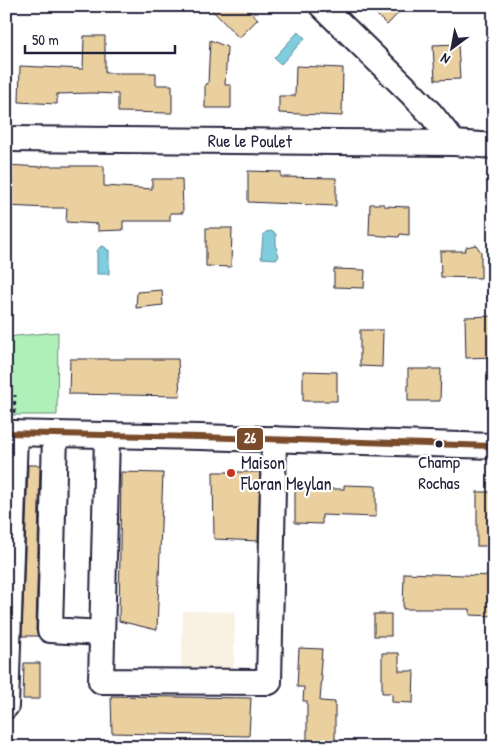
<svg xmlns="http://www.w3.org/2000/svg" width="500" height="753" viewBox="0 0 500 753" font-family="'Patrick Hand',sans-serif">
<rect width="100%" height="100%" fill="#fff"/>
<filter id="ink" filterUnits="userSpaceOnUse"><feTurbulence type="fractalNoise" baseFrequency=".02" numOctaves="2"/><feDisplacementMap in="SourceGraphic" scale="10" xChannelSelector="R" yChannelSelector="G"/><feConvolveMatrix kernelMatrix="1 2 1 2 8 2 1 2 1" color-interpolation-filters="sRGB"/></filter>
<g filter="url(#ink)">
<path fill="#f9f1e2" d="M183,611L235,612L234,672L181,670Z"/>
<path fill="#aff0b8" stroke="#68897a" d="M58,332L57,415H6V337Z"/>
<g fill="#7fcddd" stroke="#5a899c">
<path d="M298,32L305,38L281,64L274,58Z"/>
<path d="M271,231L276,234V247L279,256L277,259L261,258L263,236L266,232Z"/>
<path d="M103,246L106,248L107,250H109V274H97V251L98,250L100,247Z"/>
</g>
<g fill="#eacf9f" stroke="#22223b">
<path d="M208,6H244L258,19L239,38Z"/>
<path d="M368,6H405L387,25Z"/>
<path d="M84,36H105V73H156V85H172V113L118,112V94L91,93L57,94V104L19,102L20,66L83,69Z"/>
<path d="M210,40L227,47L225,85H231V108H205V84H208Z"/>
<path d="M458,44L460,79L435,80L433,45Z"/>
<path d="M296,66L343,68L342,116L279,113V96H295Z"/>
<path d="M6,165L42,167V166H104V186L152,189V179H182L183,213H170V221H123V230L98,231V224L66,222L67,208H48L6,206Z"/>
<path d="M248,171L281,172V177L336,178V206L248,202Z"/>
<path d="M370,204H384V206L409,207V235L400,234L399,237L369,235Z"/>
<path d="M206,228H232L231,267L206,266Z"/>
<path d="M476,245L481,252V278L441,277L440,251H465L466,247Z"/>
<path d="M334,269L365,270L364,288L334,287Z"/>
<path d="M162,290L163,305L136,308L137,292Z"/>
<path d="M494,316V357L466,358L465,317Z"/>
<path d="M360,330H383L382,367L360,366Z"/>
<path d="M70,359H178L180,396L69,394Z"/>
<path d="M408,369H441L440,401H408Z"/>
<path d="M303,371L337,372V401H303Z"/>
<path d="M28,465H40L36,630L38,636H22Z"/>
<path d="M121,472L163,473L157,630L119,621Z"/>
<path d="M213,472H260L258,541L214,539Z"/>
<path d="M344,485L376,486V517L322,515V524L295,523V489H344Z"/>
<rect x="477" y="492" width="17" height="54"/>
<path d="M404,573L494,576V616L470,615V609H403Z"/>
<rect x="374" y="614" width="17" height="22"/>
<path d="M299,648L322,649L320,674L322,675L320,701L335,702V747H307V701H303L304,687H297Z"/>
<path d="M382,653H399V671H414L413,703L392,702V693H382Z"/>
<path d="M24,663H40V699H23Z"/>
<path d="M111,696L251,698L249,736L112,733Z"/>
</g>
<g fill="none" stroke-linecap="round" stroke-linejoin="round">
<g stroke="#22223b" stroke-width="28">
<g id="minor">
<path d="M322,6L412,94L431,114L454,143"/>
<path id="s1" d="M6,139L454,143L494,146"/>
<path d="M6,433L200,437L494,446"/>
<path d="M55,434L50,630L102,633"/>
<path d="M107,436L101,681L269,682L274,439"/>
<path d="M6,706L15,433"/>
</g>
</g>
<path stroke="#22223b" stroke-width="3" stroke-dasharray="4 4" stroke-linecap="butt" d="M14,413L15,395"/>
<use href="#minor" stroke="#fff" stroke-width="24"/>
<g stroke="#fff" stroke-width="10">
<path id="bus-1" d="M6,433L200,437L494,446"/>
</g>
<use href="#bus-1" stroke="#7a4b2a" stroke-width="6"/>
</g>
</g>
<circle fill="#22223b" stroke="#fff" stroke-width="2" cx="439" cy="444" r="4.5"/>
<circle fill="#c8321e" stroke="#fff" stroke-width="2" cx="231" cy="473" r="5"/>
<g text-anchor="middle" stroke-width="4.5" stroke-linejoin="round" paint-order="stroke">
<g font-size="17" fill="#22223b" stroke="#fff">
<text x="439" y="468">Champ<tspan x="439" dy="21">Rochas</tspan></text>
</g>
<g font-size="18" fill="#22223b" stroke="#fff">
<text dy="6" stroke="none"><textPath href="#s1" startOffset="244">Rue le Poulet</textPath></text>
</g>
<g font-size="18" fill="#22223b" stroke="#fff" text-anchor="start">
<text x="241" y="469">Maison<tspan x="241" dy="21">Floran Meylan</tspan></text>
</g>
</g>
<rect stroke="#fff" stroke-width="2" x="236" y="427" width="28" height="24" rx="5" fill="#7a4b2a"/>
<g font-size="14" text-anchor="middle" font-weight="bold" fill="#fff">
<text x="250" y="443">26</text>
</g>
<rect width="500" height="753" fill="none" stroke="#fff" stroke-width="25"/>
<rect x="12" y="12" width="475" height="728" fill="none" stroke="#22223b" stroke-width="2" filter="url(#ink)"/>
<g transform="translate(452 48) rotate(212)" stroke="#ffffff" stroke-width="4" paint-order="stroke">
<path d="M0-4L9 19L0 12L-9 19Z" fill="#22223b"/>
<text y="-8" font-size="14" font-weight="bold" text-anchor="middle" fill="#22223b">N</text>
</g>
<path d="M25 45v8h150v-8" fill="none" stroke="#22223b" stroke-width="2.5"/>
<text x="32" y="45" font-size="15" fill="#22223b" stroke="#ffffff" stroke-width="4" paint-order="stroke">50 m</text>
</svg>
